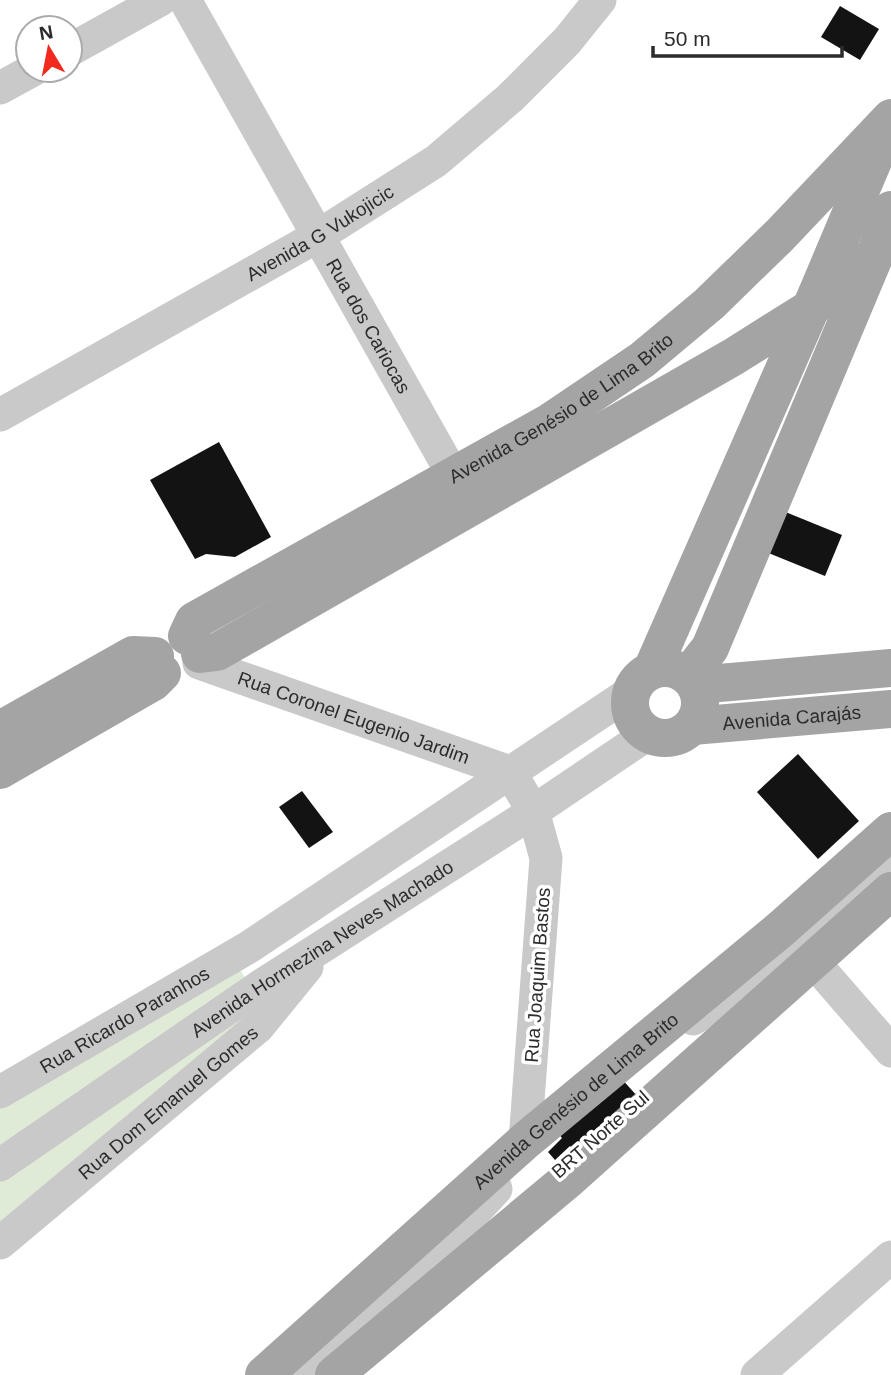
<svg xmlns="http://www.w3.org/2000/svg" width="891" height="1375" viewBox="0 0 891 1375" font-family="Helvetica,sans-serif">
<rect width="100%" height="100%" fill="#fff"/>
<path fill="#e0ebd7" d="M237,964L262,1007L0,1235V1100Z"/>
<g fill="#131313">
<path d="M840,6L879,29L860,60L821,37Z"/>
<path d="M219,442L271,537L235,557L206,554L195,559L150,480Z"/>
<path d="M783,511L842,535L825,576L766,552Z"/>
<path d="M798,754L859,821L818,859L757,792Z"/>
<path d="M302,791L333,832L309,848L279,807Z"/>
<path d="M619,1076L639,1098L577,1154L570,1146L555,1160L548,1152L562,1138L557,1132Z"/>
</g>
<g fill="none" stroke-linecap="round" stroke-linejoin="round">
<g stroke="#c9c9c9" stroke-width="33">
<path id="s1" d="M185,0L466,498"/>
<path d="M70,50L160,0"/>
<path d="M0,88L33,70"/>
<path id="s2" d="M0,415L318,236L436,161L510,98L567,41L600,0"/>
<path id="s3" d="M199,663L510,772L533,811L546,858L525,1141"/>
<path d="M812,960L891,1051"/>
<path d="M693,1019L754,981L891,868"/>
<path id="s4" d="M0,1092L249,947L631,692"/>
<path id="s5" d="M0,1165L259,987L519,821L648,734"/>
<path id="s6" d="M0,1243L258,1027L307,967"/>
<path d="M301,1375L426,1264L496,1189"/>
<path d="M757,1375L891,1257"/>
</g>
<g stroke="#a4a4a4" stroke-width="38">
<path id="s7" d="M187,636L194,621L550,422L642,360L709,304L780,235L891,118"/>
<path d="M200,654L217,652L733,357L811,308L875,255"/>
<circle cx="665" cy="703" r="35"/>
<path d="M652,670L811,308L881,142"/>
<path d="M688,676L710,648L875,255L891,210"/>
<path d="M696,685L891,668"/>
<path id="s8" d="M692,726L891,709"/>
<path d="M0,730L133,655L155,656"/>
<path d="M0,770L153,682L162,673"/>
<path id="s9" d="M264,1375L525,1141L782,928L891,831"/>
<path d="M334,1375L565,1182L891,891"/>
</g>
</g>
<g text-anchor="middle" stroke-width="7" stroke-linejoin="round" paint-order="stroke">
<g font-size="19" fill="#2c2c2c" stroke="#fff">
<text dy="7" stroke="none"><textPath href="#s2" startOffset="368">Avenida G Vukojicic</textPath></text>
<text dy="7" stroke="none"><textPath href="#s1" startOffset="374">Rua dos Cariocas</textPath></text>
<text dy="7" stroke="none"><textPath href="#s7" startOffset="441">Avenida Genésio de Lima Brito</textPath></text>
<text dy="7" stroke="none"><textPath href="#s3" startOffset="164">Rua Coronel Eugenio Jardim</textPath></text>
<text dy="7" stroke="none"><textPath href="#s8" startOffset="100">Avenida Carajás</textPath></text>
<text dy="7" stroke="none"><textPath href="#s5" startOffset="388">Avenida Hormezina Neves Machado</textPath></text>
<text transform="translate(537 975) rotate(-86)" y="7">Rua Joaquim Bastos</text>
<text dy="7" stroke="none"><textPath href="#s4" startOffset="144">Rua Ricardo Paranhos</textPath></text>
<text dy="7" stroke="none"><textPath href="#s9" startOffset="415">Avenida Genésio de Lima Brito</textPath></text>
<text dy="7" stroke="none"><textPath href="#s6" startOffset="219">Rua Dom Emanuel Gomes</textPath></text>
<text transform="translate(600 1134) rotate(-41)" y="7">BRT Norte Sul</text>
</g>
</g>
<g transform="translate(49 49) rotate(350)"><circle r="33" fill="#ffffff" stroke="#ababab" stroke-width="2"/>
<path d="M0-5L12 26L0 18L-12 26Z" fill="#f3291d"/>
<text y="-10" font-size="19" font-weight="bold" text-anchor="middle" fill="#2c2c2c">N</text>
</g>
<path d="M653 46v10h189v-10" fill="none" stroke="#2c2c2c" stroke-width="3.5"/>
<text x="664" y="46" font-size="21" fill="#2c2c2c" stroke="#ffffff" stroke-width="5" paint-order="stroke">50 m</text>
</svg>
